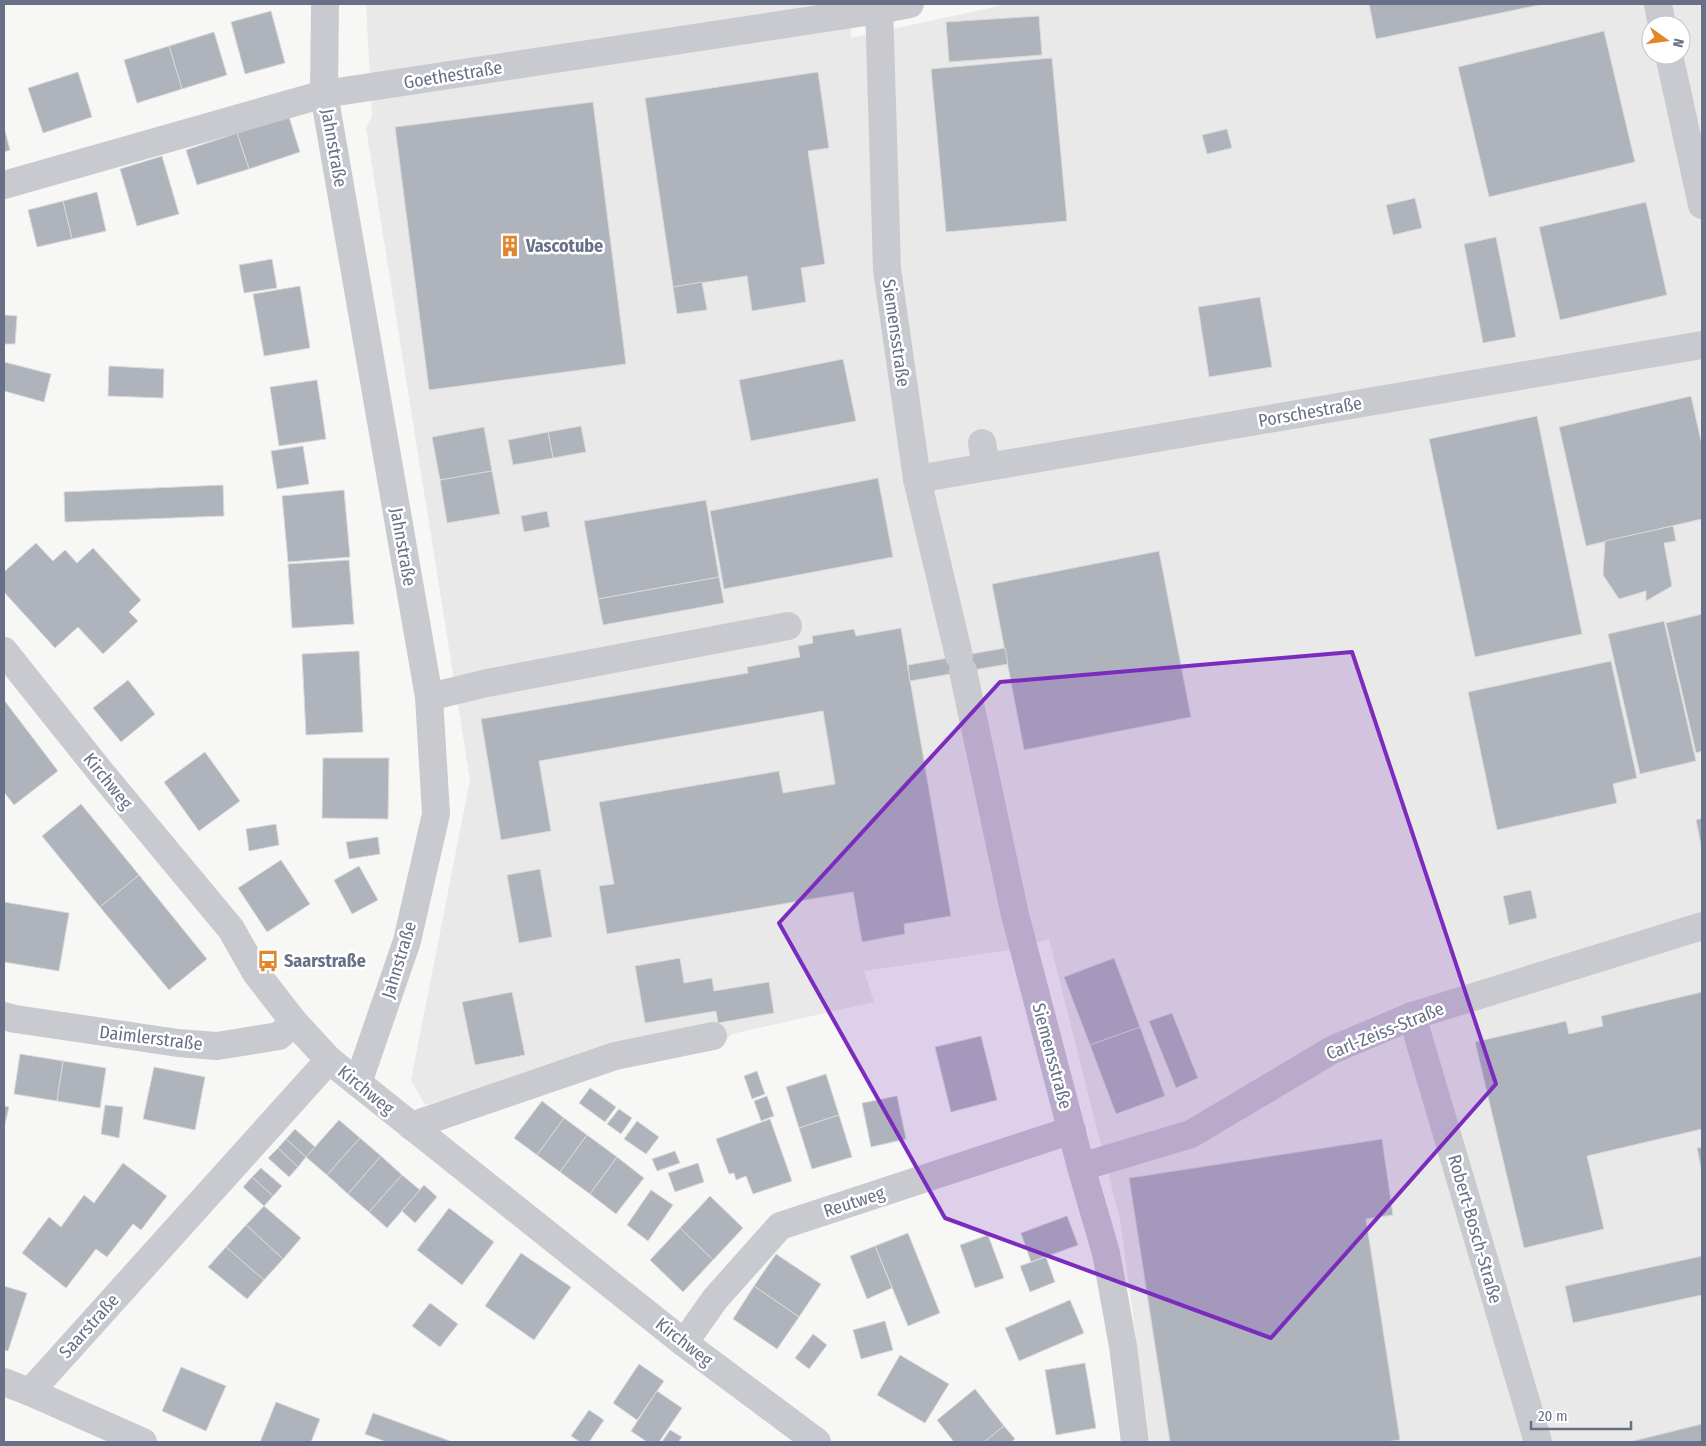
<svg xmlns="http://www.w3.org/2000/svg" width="1706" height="1446" viewBox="0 0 1706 1446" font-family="'Fira Sans Condensed',sans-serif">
<rect width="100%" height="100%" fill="#f7f8f5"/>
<path fill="#e8e9e8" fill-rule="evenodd" d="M366,4H852L851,38L1008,4H1702V1442H1150L1120,1220L1049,939L1011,950L864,971L874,1002L732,1034L718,1048L624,1066L453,1125L446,1099L425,1105L411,1080L470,780L366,128L372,116ZM1651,25H1681V55H1651Z"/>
<g fill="#aeb3bc" stroke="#d9dad8">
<path d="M1369,4H1544L1376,39Z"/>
<path d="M271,11L285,63L245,74L231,22Z"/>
<path d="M1039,16L1042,55L949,62L946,22Z"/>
<path d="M1604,31L1635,162L1489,197L1458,67Z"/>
<path d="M214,32L227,75L182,89L169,46Z"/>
<path d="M169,46L182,89L137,103L124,60Z"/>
<path d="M1052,58L1067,221L946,232L931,69Z"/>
<path d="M78,72L92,117L43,133L28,88Z"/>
<path d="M818,72L829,148L808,151L825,264L801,268L806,302L752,311L747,276L673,287L645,98Z"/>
<path d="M593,102L626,364L429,390L395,127Z"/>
<path d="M289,117L300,152L249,169L237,133Z"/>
<path d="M4,127L10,150L4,152Z"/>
<path d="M1227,129L1232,148L1207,154L1202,135Z"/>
<path d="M237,133L249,169L197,185L186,150Z"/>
<path d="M162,156L179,214L137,226L120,169Z"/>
<path d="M97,192L106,231L72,239L63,201Z"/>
<path d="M1415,198L1422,228L1393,235L1386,205Z"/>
<path d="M63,201L72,239L37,247L28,210Z"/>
<path d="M1646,202L1667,295L1560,320L1539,227Z"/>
<path d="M1496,237L1516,337L1483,343L1464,244Z"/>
<path d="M272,259L277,288L244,293L239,265Z"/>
<path d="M702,282L707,310L677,314L673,287Z"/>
<path d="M300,286L310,348L264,356L253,294Z"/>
<path d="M1260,297L1272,367L1209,377L1198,307Z"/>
<path d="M4,315L17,316L15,344H4Z"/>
<path d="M843,359L856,421L751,441L739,380Z"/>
<path d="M4,362L51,374L44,402L4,391Z"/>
<path d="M109,366L164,369L163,398L108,396Z"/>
<path d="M317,380L326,439L279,446L270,387Z"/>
<path d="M1691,396L1702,445V519L1586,546L1559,427Z"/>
<path d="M1537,416L1582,634L1475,657L1429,439Z"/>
<path d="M581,426L586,452L553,458L548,432Z"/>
<path d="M484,427L492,471L440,480L432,437Z"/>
<path d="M548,432L553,458L513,465L508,440Z"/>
<path d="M303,446L309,484L277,489L271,451Z"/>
<path d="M492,471L500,514L447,523L440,480Z"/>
<path d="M878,478L893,557L724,589L710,511Z"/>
<path d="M223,485L224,516L65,522L64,492Z"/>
<path d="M344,490L350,557L288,562L282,496Z"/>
<path d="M706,500L719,577L598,599L584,521Z"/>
<path d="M547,511L550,527L524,532L521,516Z"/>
<path d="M1673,526L1676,541L1664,543L1672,586L1646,601V591L1619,599L1603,575L1605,541Z"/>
<path d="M36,543L53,561L65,550L77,563L93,548L141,600L129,612L138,621L103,654L78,627L55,648L4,592V572Z"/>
<path d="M1159,551L1191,717L1024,750L992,584Z"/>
<path d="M349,560L354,624L292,628L288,564Z"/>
<path d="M719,577L724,603L603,625L598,599Z"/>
<path d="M1702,614V751L1696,753L1666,623Z"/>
<path d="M1664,621L1696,761L1640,774L1608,634Z"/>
<path d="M901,628L951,916L904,924L905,934L862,942L853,892L607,934L599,886L614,884L599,802L779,771L783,793L835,784L823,711L539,761L551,831L501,840L481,719L748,673L747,667L800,657L798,646L813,643L812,636L854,629L856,636Z"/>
<path d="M1005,648L1008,664L910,681L908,665Z"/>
<path d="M359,651L363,732L306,735L302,654Z"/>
<path d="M1611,661L1637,778L1613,784L1617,803L1497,830L1468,692Z"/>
<path d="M128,680L155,714L121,742L93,708Z"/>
<path d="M4,700L58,771L14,805L4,792Z"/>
<path d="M205,752L240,801L199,831L164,782Z"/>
<path d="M323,758H389L388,819L322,818Z"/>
<path d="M81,804L139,875L100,907L42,836Z"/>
<path d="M1702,818V850L1696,820Z"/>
<path d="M276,824L279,845L249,851L246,829Z"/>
<path d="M378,837L380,854L349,859L346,842Z"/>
<path d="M281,860L310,904L267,932L238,888Z"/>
<path d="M359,866L378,900L352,914L334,880Z"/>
<path d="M540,869L552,937L519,943L507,875Z"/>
<path d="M139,875L207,959L169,990L100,907Z"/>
<path d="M1531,890L1537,918L1509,925L1503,896Z"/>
<path d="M4,902L69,913L59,971L4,962Z"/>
<path d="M680,958L684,983L712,978L714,991L769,982L774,1013L718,1023L716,1011L645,1023L635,966Z"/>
<path d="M1114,958L1140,1027L1090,1045L1064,977Z"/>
<path d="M512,992L525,1055L475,1065L462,1002Z"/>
<path d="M1702,992V1129L1587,1156L1604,1229L1524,1248L1475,1042L1566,1021L1569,1034L1603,1026L1601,1016Z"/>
<path d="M1172,1013L1198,1078L1176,1088L1149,1021Z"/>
<path d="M1140,1027L1165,1096L1116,1114L1090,1045Z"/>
<path d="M981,1036L997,1100L951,1112L935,1047Z"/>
<path d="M20,1054L63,1061L57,1101L14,1094Z"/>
<path d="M63,1061L106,1068L100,1108L57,1101Z"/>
<path d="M154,1067L205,1077L195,1130L143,1119Z"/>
<path d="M757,1071L765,1094L752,1099L744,1076Z"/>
<path d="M826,1074L839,1115L799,1128L786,1087Z"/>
<path d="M590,1088L616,1107L605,1122L579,1103Z"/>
<path d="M767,1096L774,1116L761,1121L754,1101Z"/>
<path d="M897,1096L906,1139L871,1147L862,1103Z"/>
<path d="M542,1101L564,1118L537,1155L514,1138Z"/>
<path d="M105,1105L123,1107L119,1138L101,1134Z"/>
<path d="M4,1106L9,1107L4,1128Z"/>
<path d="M619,1109L632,1118L621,1134L607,1124Z"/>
<path d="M839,1115L852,1157L812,1169L799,1128Z"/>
<path d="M564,1118L587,1135L560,1172L537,1155Z"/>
<path d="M770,1119L792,1181L753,1194L746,1176L736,1180L734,1173L729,1174L716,1139Z"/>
<path d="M339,1120L360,1138L327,1175L306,1157Z"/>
<path d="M637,1121L659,1137L646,1154L624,1139Z"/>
<path d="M295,1129L315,1147L306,1157L286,1139Z"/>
<path d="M587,1135L617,1157L590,1194L560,1172Z"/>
<path d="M360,1138L381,1156L348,1194L327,1175Z"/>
<path d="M286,1139L306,1157L298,1167L278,1148Z"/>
<path d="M1382,1139L1393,1215L1366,1219L1400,1440L1385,1442H1170L1129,1178Z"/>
<path d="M1702,1147V1173L1697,1148Z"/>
<path d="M278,1148L298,1167L289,1177L268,1158Z"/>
<path d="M675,1151L680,1163L657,1171L652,1159Z"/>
<path d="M381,1156L402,1175L369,1212L348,1194Z"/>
<path d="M617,1157L644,1178L616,1214L590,1194Z"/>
<path d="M123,1163L167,1196L141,1230L133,1224L107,1257L96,1249L66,1288L22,1253L49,1217L61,1227L84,1195L94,1203Z"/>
<path d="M698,1163L704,1182L675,1192L668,1173Z"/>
<path d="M261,1168L282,1186L273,1196L252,1177Z"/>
<path d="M402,1175L420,1190L387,1228L369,1212Z"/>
<path d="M252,1177L273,1196L264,1206L243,1187Z"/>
<path d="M424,1185L437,1197L415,1223L402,1211Z"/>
<path d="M651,1190L673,1205L648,1241L627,1225Z"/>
<path d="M710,1196L743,1228L713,1260L680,1228Z"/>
<path d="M264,1206L301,1238L283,1259L246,1225Z"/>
<path d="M449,1208L494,1242L462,1285L417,1250Z"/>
<path d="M1067,1216L1078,1245L1031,1262L1021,1233Z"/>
<path d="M246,1225L283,1259L264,1280L226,1247Z"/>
<path d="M680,1228L713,1260L683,1292L650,1260Z"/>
<path d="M908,1233L940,1313L908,1326L875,1246Z"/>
<path d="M988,1235L1004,1278L975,1288L960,1245Z"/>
<path d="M875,1246L892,1288L867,1299L850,1256Z"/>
<path d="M226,1247L264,1280L247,1299L208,1267Z"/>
<path d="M521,1253L571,1287L534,1340L485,1306Z"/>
<path d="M776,1254L821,1284L799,1317L754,1286Z"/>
<path d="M1702,1256V1295L1573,1323L1565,1286Z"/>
<path d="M1046,1257L1055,1282L1030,1292L1020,1266Z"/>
<path d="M4,1286L27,1293L8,1351L4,1350Z"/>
<path d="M754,1286L799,1317L777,1349L733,1319Z"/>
<path d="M1070,1300L1084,1333L1019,1361L1005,1328Z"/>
<path d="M430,1303L458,1324L440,1347L412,1326Z"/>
<path d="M885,1321L893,1350L861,1359L853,1330Z"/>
<path d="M813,1334L827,1345L809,1369L795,1358Z"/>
<path d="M900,1355L949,1384L925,1423L877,1395Z"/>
<path d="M1085,1363L1096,1428L1056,1435L1045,1370Z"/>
<path d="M639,1364L664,1381L637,1420L613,1403Z"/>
<path d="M181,1367L226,1386L206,1431L162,1411Z"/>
<path d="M975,1389L1004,1426L984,1442H954L937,1420Z"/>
<path d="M657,1391L682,1408L659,1442H647L631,1431Z"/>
<path d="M276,1402L320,1419L311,1442H260Z"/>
<path d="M589,1410L604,1420L589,1442H580L571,1436Z"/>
<path d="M373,1413L450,1441V1442H383L384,1441L365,1434Z"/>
<path d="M1702,1424V1442H1629Z"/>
<path d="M1004,1426L1015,1439L1011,1442H984Z"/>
<path d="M670,1430L682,1437L678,1442H662Z"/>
</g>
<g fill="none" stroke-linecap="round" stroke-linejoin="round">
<g stroke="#c9cacf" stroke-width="28">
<path d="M325,4L324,94L429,697L436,814L407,941L358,1083"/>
<path d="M879,4L887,269L917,479L959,656"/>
<path d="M1658,4L1662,25"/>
<path d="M1669,55L1702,205"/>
<path d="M4,185L324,94L879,10L910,4"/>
<path d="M982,443L986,467"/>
<path d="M917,479L1702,345"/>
<path d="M4,651L103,775L231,929L256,973L294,1022L329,1060L684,1343L817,1442"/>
<path d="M963,671L1015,915L1081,1167L1106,1253L1123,1346L1135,1442"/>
<path d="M429,697L487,683L788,626"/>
<path d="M4,1016L15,1019L178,1043L217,1046L279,1036L294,1022"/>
<path d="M1412,1016L1538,1442"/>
<path d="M411,1126L615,1056L713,1036"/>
<path d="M1081,1167L1191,1134L1332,1050L1412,1016L1702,926"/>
<path d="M684,1343L715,1299L780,1226L1072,1130"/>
<path d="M4,1382L30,1392L143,1442"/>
<path d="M30,1392L329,1060"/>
</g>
</g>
<path fill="#7b2cbf" fill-opacity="0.2" stroke="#7b2cbf" stroke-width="4" stroke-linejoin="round" d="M1352,652L1496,1084L1271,1338L945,1218L779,923L1000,682Z"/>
<defs>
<g id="building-bare" transform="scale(1.725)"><path d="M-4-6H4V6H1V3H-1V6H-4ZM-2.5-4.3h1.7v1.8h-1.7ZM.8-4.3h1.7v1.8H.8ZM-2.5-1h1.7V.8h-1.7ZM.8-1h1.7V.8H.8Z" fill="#e3852a" stroke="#fff" stroke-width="2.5" paint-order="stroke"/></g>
<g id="bus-bare" transform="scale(1.725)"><path d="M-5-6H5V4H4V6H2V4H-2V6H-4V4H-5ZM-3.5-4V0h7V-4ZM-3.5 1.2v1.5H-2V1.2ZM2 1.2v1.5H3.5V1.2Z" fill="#e3852a" stroke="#fff" stroke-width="2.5" paint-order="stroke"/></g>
</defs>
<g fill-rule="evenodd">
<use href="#building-bare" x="510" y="246"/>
<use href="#bus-bare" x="268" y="961"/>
</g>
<g text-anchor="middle" stroke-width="5" stroke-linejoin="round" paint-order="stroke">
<g font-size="18" fill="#677086" stroke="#fff">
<text transform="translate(453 75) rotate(-9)" y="6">Goethestraße</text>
<text transform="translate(334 148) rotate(80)" y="6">Jahnstraße</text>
<text transform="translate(896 333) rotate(82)" y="6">Siemensstraße</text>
<text transform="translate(1310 412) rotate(-10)" y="6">Porschestraße</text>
<text transform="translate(403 547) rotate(80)" y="6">Jahnstraße</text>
<text transform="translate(108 781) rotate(51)" y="6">Kirchweg</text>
<text transform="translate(399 960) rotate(-73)" y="6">Jahnstraße</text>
<text transform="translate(1385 1031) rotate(-22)" y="6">Carl-Zeiss-Straße</text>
<text transform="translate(151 1038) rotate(7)" y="6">Daimlerstraße</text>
<text transform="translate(1052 1056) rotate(75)" y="6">Siemensstraße</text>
<text transform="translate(366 1090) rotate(39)" y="6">Kirchweg</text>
<text transform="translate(854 1202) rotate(-18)" y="6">Reutweg</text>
<text transform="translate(1475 1229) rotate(74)" y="6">Robert-Bosch-Straße</text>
<text transform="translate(89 1326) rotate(-48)" y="6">Saarstraße</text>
<text transform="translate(684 1342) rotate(38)" y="6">Kirchweg</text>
</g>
<g font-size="18" font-weight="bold" fill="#677086" stroke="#fff" text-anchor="start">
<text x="526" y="252">Vascotube</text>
<text x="284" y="967">Saarstraße</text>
</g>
</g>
<rect width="1706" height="1446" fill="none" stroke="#677086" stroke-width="10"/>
<g transform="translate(1666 40) rotate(104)"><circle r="24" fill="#ffffff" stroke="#c2c6cf"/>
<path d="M0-4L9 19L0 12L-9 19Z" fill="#e3852a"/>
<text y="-8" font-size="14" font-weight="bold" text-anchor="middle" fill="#677086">N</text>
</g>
<path d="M1531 1421v8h100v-8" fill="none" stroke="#677086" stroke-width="2.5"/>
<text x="1538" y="1421" font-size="15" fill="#677086" stroke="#ffffff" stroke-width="4" paint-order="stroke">20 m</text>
</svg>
